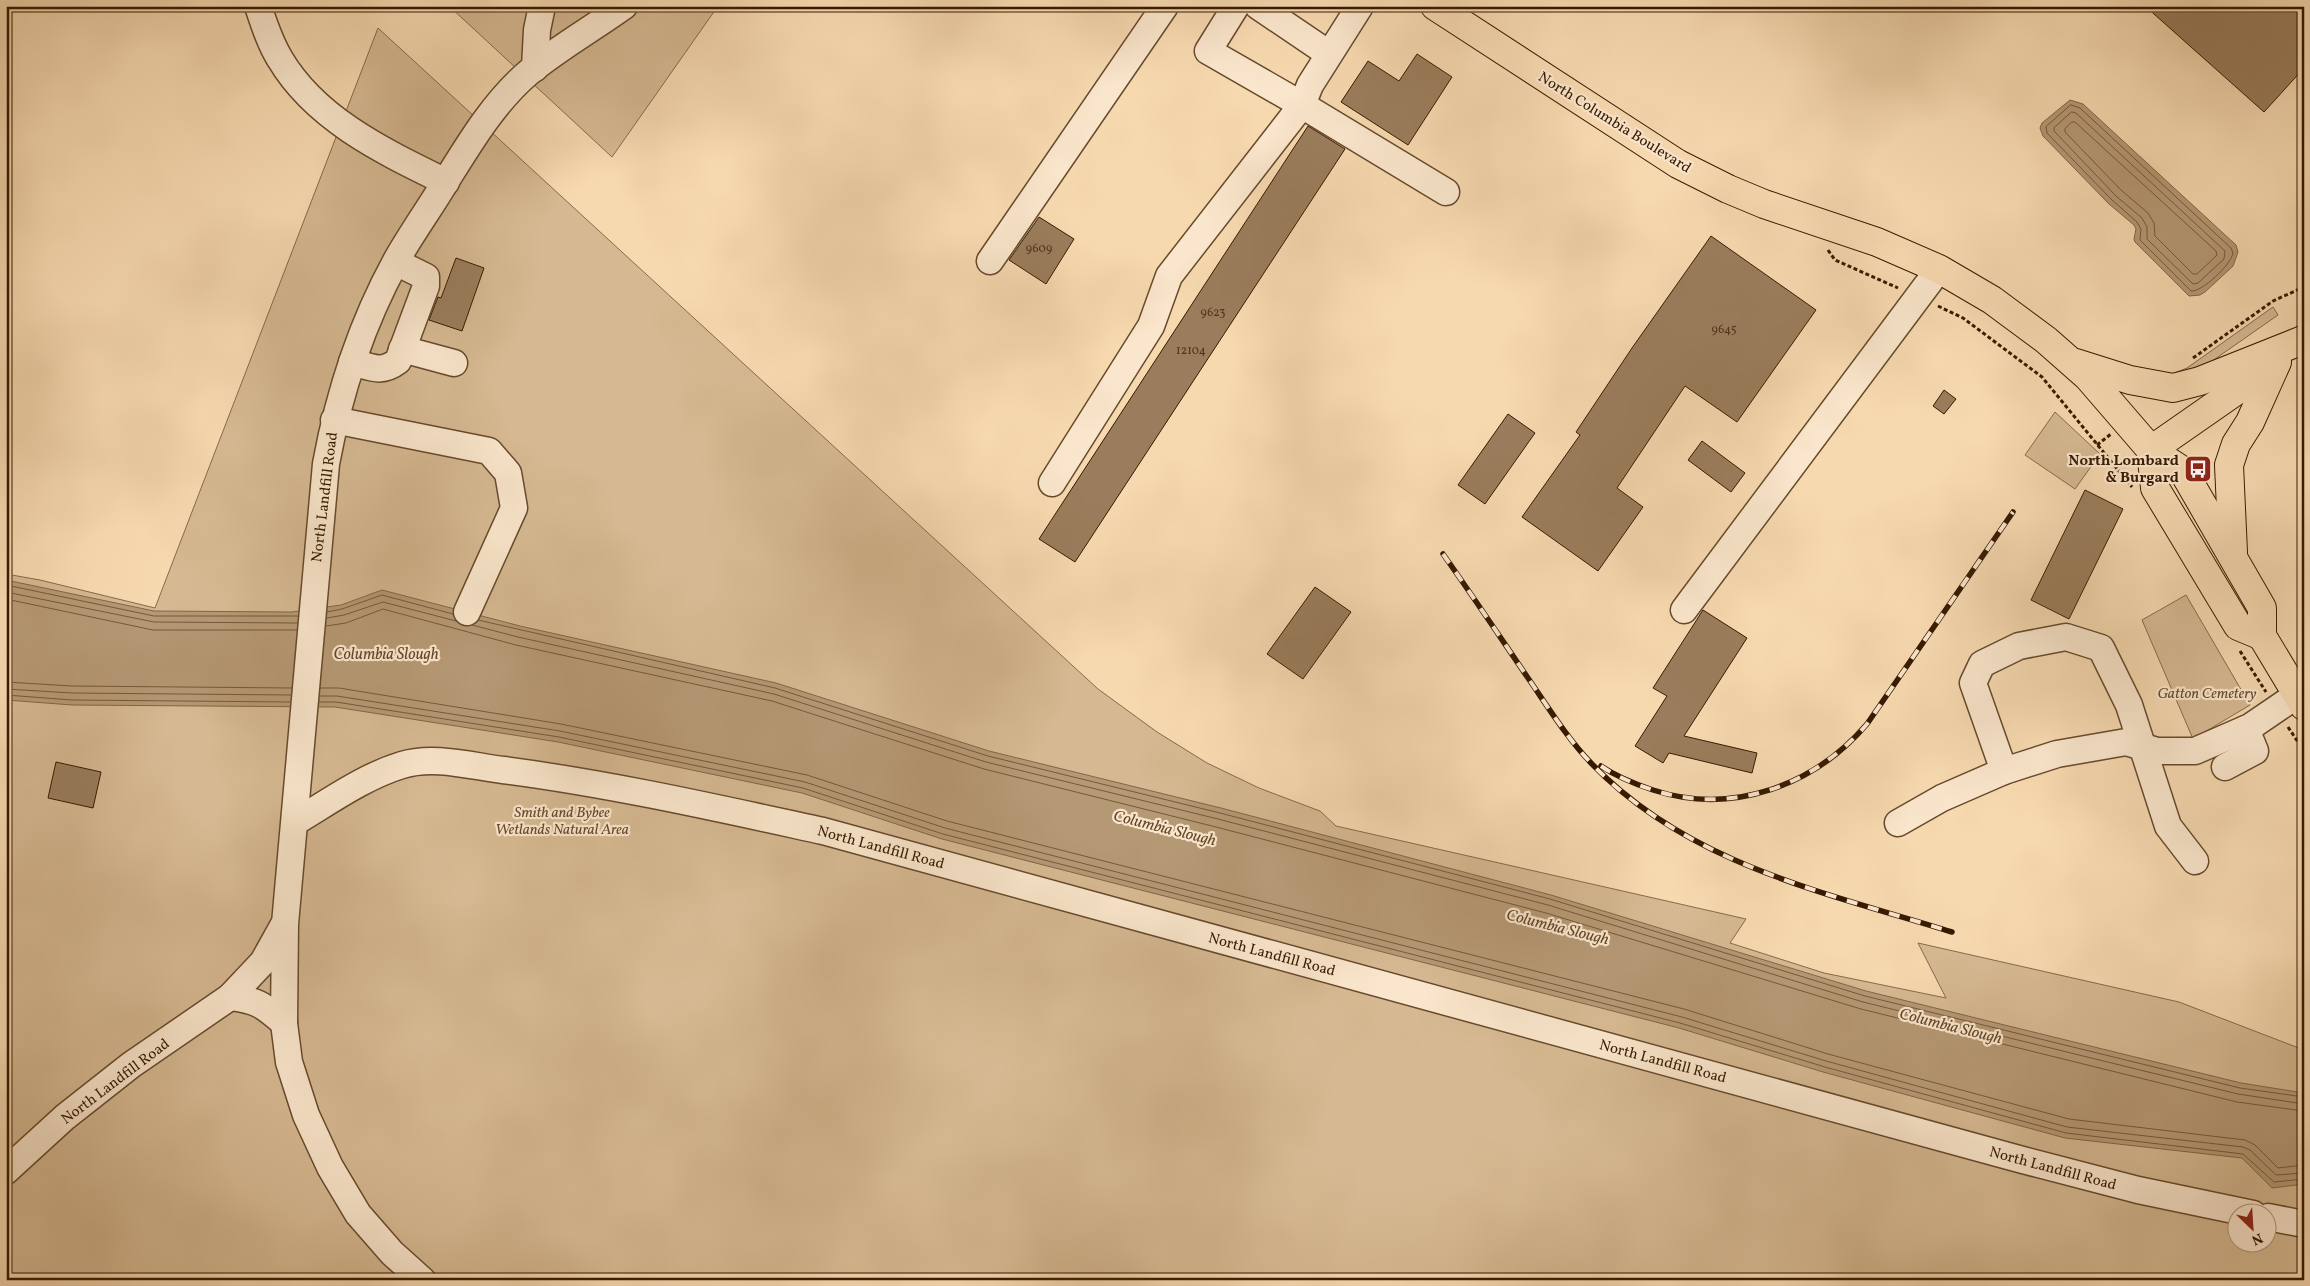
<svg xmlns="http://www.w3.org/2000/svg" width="2310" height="1286" viewBox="0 0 2310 1286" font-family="Vollkorn,serif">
<rect width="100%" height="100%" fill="#f7d9b0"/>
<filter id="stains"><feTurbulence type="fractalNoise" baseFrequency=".004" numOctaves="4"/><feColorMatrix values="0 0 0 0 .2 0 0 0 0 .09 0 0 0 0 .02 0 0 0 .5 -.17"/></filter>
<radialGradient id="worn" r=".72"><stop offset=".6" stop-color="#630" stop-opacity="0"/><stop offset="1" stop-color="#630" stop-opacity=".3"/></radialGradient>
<g fill="#d6b992" stroke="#866a49" fill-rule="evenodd">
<path d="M449,6H718L612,157Z"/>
<path d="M378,28L1098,689L1157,732L1207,763L1259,788L1320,811L1336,826L1746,919L1730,943L1824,973L1946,998L1918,943L2179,1002L2304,1050V1280H6V574L40,580L155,608ZM2238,1214H2268V1244H2238Z"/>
<path d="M2273,307L2278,315L2205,366L2172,374L2187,368Z"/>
<path d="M2055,412L2100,454L2075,489L2025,455Z"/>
<path d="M2186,595L2250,705L2193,739L2142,620Z"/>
</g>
<g fill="#b59874" stroke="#826646">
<path d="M2070,100L2083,104L2236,245L2238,252L2233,266L2205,292L2200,295L2189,296L2135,242L2134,239L2136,229L2134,225L2109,204L2043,136L2040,128L2042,123Z"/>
<path d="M6,580L154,611L292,612L341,605L382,590L520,626L776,683L989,751L1221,808L1551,895L1866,991L2241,1083L2304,1093V1184L2272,1188L2242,1158L2065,1138L1823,1072L1679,1028L942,839L802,793L558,742L335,707L72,705L6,700Z"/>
</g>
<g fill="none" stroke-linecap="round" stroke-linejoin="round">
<g stroke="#76593a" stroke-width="1">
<path d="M2071,105L2080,108L2231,248L2233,253C2231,265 2202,292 2191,291L2140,240L2141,229L2137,222L2112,200L2047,133L2046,127Z"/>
<path d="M2072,112L2076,113L2225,251L2224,259L2198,283L2193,284L2147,239V227L2142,218L2116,196L2054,131V128Z"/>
<path d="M2072,122H2075L2216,251L2217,255L2197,274H2193L2155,236L2154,223L2148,213L2121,190L2065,132V129Z"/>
<path d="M6,585L154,616H298"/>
<path d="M6,592L154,622L297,623"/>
<path d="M6,599L153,630H297"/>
<path d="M327,612L342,609L382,595L453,614"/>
<path d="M327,618L344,615L383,602L456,621"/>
<path d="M478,620L775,688L988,756L1220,813L1550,899L1865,996L2240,1088L2304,1097"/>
<path d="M472,625L518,637L774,694L986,762L1218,819L1548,905L1863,1002L2238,1094L2304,1104"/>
<path d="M326,626L346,623L383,609L516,645L772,701L984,769L1216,827L1546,913L1861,1009L2237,1102L2304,1111"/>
<path d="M6,682L72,686L292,688"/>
<path d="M320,688H339L561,724L807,775L947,821L1684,1009L1828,1054L2069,1119L2245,1140L2255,1145L2278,1168L2304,1165"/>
<path d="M6,689L72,693L291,695"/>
<path d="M6,695L72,700L290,702"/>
<path d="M320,696H337L560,731L805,782L945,828L1682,1017L1826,1061L2067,1127L2243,1147L2250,1150L2276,1175L2304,1173"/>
<path d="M319,702H336L559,737L803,788L943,834L1680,1023L1825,1067L2066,1133L2243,1154L2274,1182L2304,1179"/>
</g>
</g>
<g fill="#9a7d5c" stroke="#361a00">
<path d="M2145,6H2293L2304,16V68L2264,112Z"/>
<path d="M1417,54L1452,77L1408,145L1341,102L1368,61L1399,81Z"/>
<path d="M1308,126L1345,149L1075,562L1039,539Z"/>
<path d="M1039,217L1074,239L1046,284L1009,260Z"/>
<path d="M1711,236L1816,310L1737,422L1685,386L1617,488L1643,507L1598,571L1522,517L1580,435L1576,432L1632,348Z"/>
<path d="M456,258L484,268L462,331L429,320L438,297L441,298Z"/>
<path d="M1944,390L1956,399L1944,414L1933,406Z"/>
<path d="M1508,414L1535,433L1485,504L1458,485Z"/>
<path d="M1702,441L1745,473L1731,492L1688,460Z"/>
<path d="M2085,490L2123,509L2069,619L2031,600Z"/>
<path d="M1315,587L1351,612L1303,679L1267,654Z"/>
<path d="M1703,610L1747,638L1684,736L1757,753L1752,773L1669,753L1663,763L1635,746L1667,696L1653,688Z"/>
<path d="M56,762L101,772L93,808L48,798Z"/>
</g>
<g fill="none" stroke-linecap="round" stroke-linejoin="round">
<g stroke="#664a2c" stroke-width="29">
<g id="minor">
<path d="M258,6C264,24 270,43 280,59C316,120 385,152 446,182"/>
<path d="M1258,6L1329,54"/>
<path d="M1360,6L1310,85L1302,105L1446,192"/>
<path d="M535,68L537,30L542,6"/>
<path d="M990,261L1165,6"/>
<path d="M402,349L454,363"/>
<path d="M352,362C371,367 381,374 398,361L426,286V277L396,262"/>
<path d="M334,420L489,451L508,473L514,508L467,612"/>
<path d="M1052,483L1151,326L1169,276L1302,105L1208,51L1236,6"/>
<path d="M1684,610L1939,269"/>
<path d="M2225,767L2255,751L2246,729"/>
<path d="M2004,771L1973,683L1982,664L2019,646L2066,637L2101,648L2129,705L2168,826L2195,861"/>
<path d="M295,822C329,802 363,777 402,765C433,755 471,766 503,770C611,784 717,808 823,831L2019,1159L2138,1190L2253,1214"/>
<path d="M1898,823L1942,798L2004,771L2057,754L2126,742L2157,751H2195L2250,727L2297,695"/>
<path d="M230,997C258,1001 262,1004 284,1023"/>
<path d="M6,1171L65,1117L131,1065L230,997L263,962L283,926"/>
<path d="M2268,1217L2304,1224"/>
<path d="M422,1280L392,1253L358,1214L330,1167L306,1115L289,1062L284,1023L285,924L326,464C339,393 361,325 396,261C411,234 430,208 446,181C469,144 494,102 528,73C558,48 592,29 624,6"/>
</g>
</g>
<g stroke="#361a00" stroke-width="30">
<g id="major">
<path d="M1435,6L1678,164L1728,189L1764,204L1877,242L1939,269L1992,300L2046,340L2088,377L2151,450L2183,471L2262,608V636L2304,706"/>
<path d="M2076,363L2130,380L2173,388L2200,381L2303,340"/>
<path d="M2151,450L2155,488L2238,626L2262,636"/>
<path d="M2151,450L2276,363"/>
<path d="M2233,552L2229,465L2236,444L2250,422L2277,362"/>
</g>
</g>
<g stroke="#361a00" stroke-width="3" stroke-dasharray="4 2.5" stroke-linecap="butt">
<path d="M1828,250L1835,260L1898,288"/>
<path d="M1938,306L1963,318L2042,377L2132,487"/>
<path d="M2193,358L2273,301L2304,287"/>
<path d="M2097,445L2111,434"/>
<path d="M2240,651L2266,692"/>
<path d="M2288,727L2304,751"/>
</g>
<use href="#minor" stroke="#fae6cc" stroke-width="26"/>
<use href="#major" stroke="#f7d9b0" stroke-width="28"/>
<g stroke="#361a00" stroke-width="5.5">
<g id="rail">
<path d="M1443,554C1472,595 1500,637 1528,678C1548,707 1567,738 1591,763C1688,864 1823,892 1952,932"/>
<path d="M1601,766C1617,777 1635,784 1653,790C1733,816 1815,785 1867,724L2013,512"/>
</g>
</g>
<use href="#rail" stroke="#fae6cc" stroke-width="4" stroke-dasharray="11" stroke-linecap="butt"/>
</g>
<defs>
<g id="bus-square" transform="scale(1.4375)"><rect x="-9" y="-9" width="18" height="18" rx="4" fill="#8f2418" stroke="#fae6cc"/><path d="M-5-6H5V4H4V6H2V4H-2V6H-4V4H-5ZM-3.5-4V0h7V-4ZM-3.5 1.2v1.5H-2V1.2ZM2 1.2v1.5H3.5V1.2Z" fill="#fff"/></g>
</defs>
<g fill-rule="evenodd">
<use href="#bus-square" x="2198" y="469"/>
</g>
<g text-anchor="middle" stroke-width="4.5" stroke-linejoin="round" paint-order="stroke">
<g font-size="12" fill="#4f3317">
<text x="1039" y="252">9609</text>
<text x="1213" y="316">9623</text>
<text x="1724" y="333">9645</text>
<text x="1191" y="354">12104</text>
</g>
<g font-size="15" fill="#361a00" stroke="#fae6cc">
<text transform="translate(1615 122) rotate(32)" y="5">North Columbia Boulevard</text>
<text transform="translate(324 497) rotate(-83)" y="5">North Landfill Road</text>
<text transform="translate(881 847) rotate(15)" y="5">North Landfill Road</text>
<text transform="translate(1272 954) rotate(15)" y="5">North Landfill Road</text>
<text transform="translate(1663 1061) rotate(15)" y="5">North Landfill Road</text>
<text transform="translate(115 1081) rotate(-37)" y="5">North Landfill Road</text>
<text transform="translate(2053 1168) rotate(15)" y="5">North Landfill Road</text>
</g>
<g font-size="15" font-weight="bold" fill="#361a00" stroke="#fae6cc" text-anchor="end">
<text x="2179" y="465">North Lombard<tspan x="2179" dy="17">&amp; Burgard</tspan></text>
</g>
<g font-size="15" font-style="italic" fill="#664a2c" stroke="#fae6cc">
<text x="2207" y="698">Gatton Cemetery</text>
<text x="562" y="817">Smith and Bybee<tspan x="562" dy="17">Wetlands Natural Area</tspan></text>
</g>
<g font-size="16" font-style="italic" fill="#624629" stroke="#fae6cc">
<text x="386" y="659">Columbia Slough</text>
<text transform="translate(1165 827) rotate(14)" y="6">Columbia Slough</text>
<text transform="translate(1558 926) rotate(14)" y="6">Columbia Slough</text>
<text transform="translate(1951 1025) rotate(14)" y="6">Columbia Slough</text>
</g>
</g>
<rect width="2310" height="1286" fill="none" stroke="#f7d9b0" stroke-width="25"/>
<rect x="8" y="8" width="2295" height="1271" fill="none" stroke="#361a00" stroke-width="2.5"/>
<rect x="12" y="12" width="2285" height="1261" fill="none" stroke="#361a00"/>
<g transform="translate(2252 1228) rotate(155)"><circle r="24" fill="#fae6cc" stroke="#ac947a"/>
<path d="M0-4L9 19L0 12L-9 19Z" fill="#8f2418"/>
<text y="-8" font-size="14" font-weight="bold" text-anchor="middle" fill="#361a00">N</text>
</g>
<rect width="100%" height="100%" filter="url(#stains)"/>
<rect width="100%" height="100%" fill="url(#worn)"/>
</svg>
